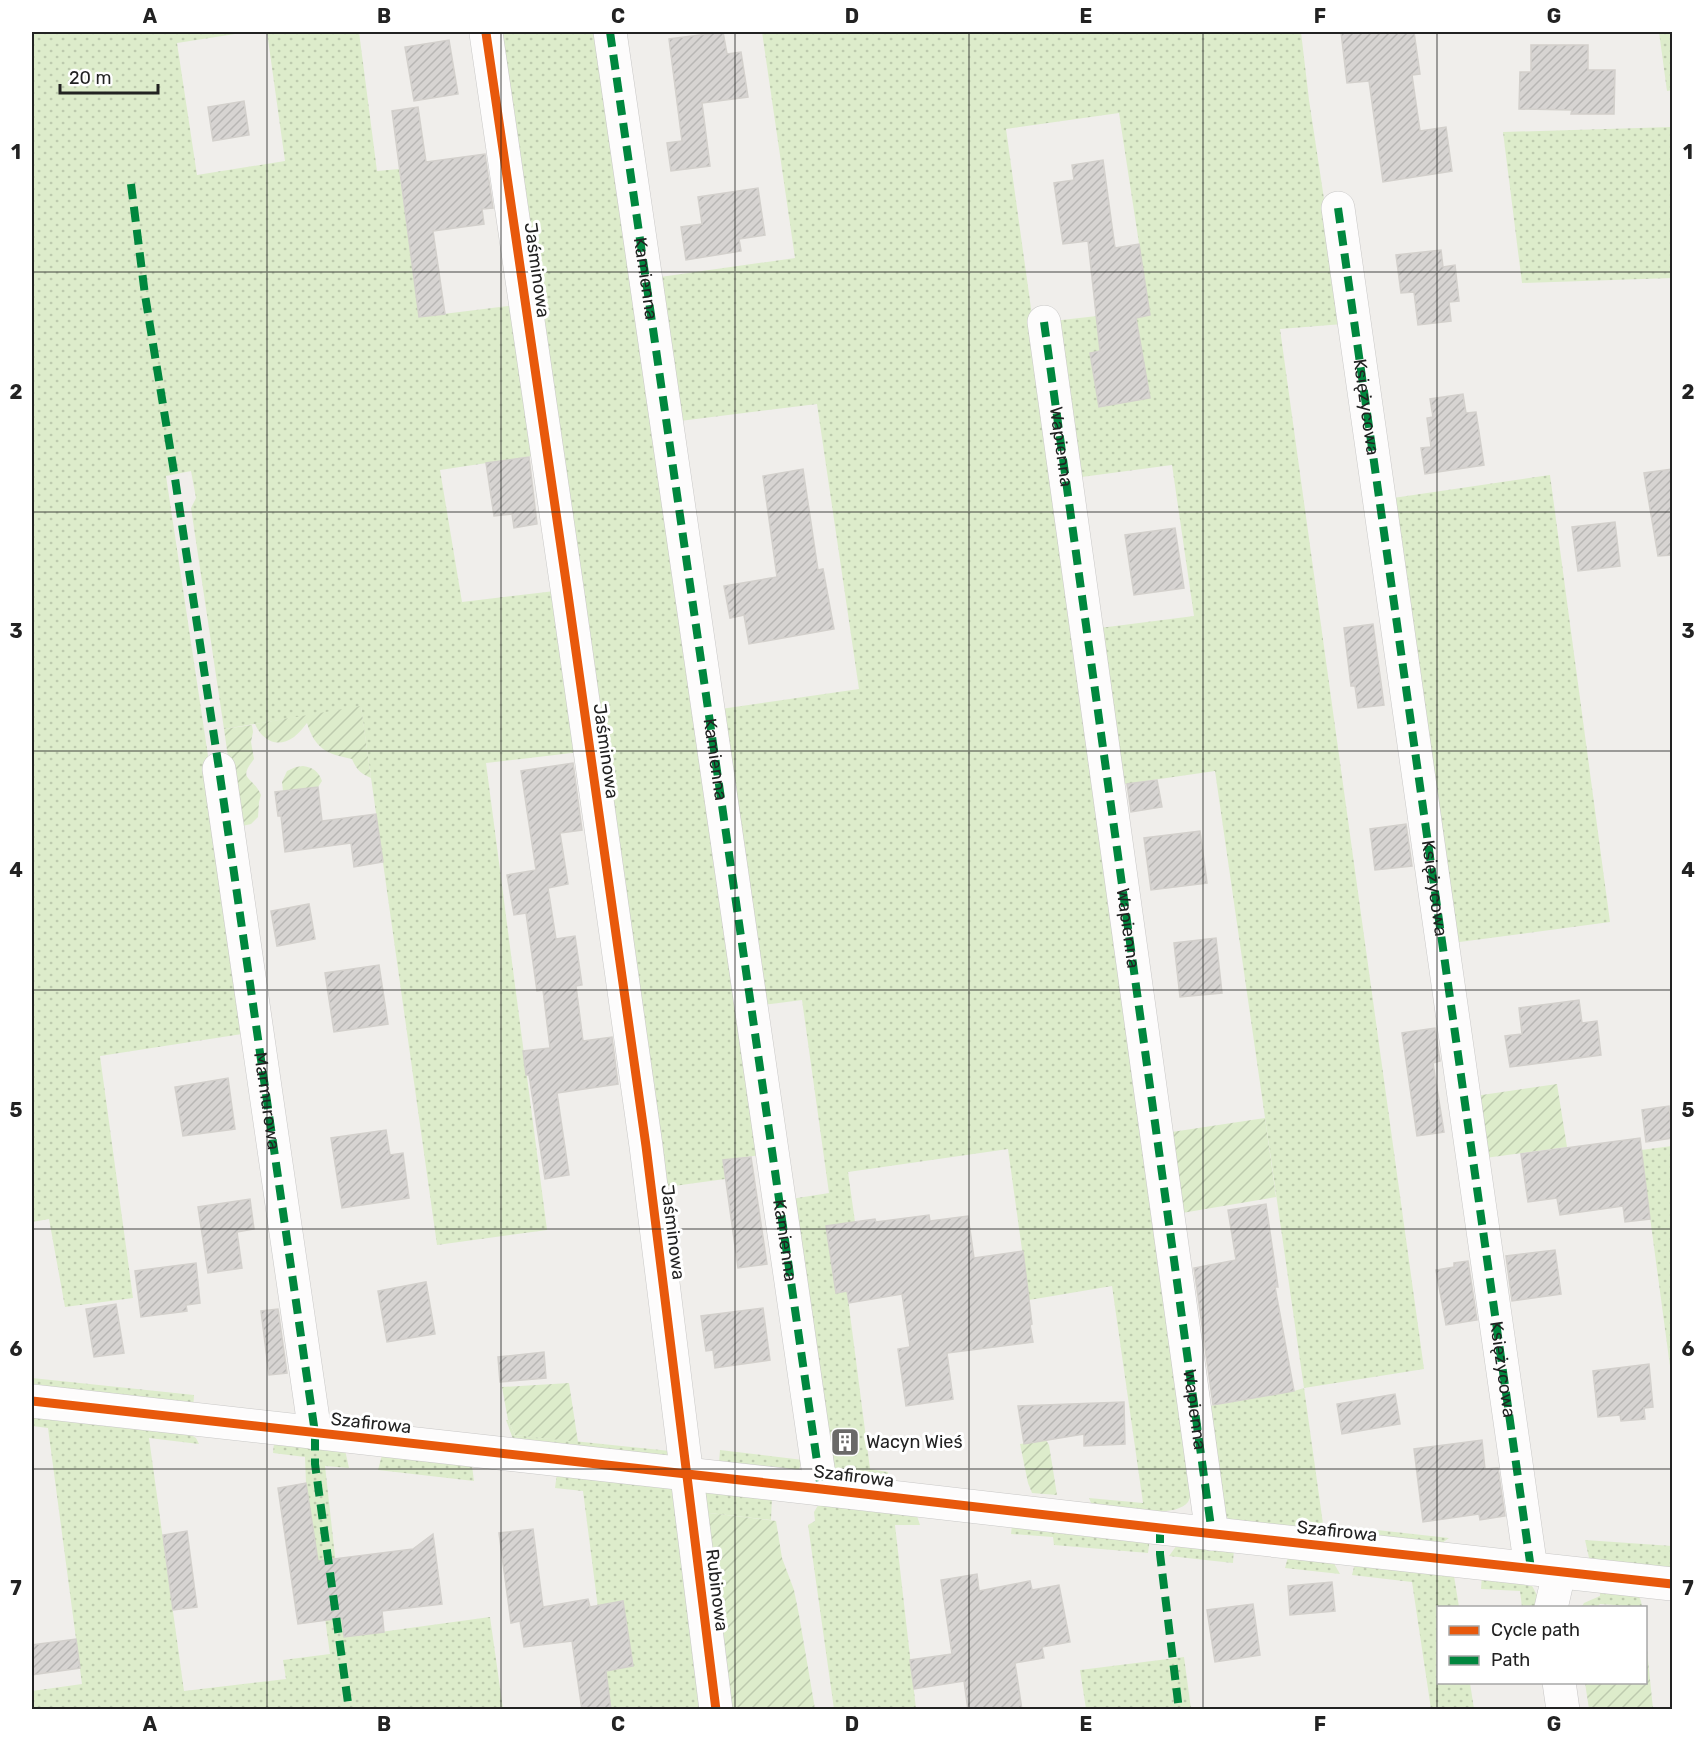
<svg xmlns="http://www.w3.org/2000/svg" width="1704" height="1741" viewBox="0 0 1704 1741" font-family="Rubik,sans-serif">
<defs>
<pattern id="grass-dots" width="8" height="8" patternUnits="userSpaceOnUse" patternTransform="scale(1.5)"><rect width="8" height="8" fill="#ddeccb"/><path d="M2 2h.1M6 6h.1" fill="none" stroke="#bdcaae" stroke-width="1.8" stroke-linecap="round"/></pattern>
<pattern id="garden-furrows" width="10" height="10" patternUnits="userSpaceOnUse" patternTransform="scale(1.5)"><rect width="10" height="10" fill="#ddeccb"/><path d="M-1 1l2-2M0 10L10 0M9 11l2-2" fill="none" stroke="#bdcaae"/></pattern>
<pattern id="building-hatch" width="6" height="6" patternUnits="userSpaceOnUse" patternTransform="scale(1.5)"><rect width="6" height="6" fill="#d7d4d2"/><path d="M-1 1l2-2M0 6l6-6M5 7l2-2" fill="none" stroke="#b8b6b4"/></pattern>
</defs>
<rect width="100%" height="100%" fill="#f0eeeb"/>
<g fill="url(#grass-dots)" fill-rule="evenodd">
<path d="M32,32H248L177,43L197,175L285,161L267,32H359L377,171L399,169L419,317L515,305L533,456L440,470L462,602L555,591L580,752L486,763L547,1230L437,1245L361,707L224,729L191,508L196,498L191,471L166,476L210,769L242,1034L100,1056L133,1298L65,1307L49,1219L32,1222Z"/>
<path d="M495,32H598L761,1155L724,1160L725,1179L659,1188Z"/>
<path d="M762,32H1301L1309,100L1343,324L1280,329L1424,1369L1304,1388L1323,1524L1449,1538L1442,1543L1230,1520L1222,1513L1204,1407L1294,1391L1304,1388L1215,771L1118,785L1193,1488C1191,1492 1190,1499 1188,1502C1173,1521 1112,1506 1091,1503L1089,1498L1143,1503L1112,1286L1029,1300L1008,1149L848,1172L855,1222L827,1226L837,1293L847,1291L870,1469L888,1472L889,1482L842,1476L833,1472L791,1199L829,1193L802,1000L763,1005L721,709L859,689L817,404L680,421L660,277L795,258ZM1119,113L1150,315L1098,324L1097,316L1053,321L1074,478L1172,465L1194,616L1076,631L1006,129Z"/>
<path d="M1659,32H1672V90L1667,91Z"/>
<path d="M1672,127V278L1522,283L1503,132Z"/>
<path d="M1550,475L1610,922L1452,943L1393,498Z"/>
<path d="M1672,1146V1381L1641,1150Z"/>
<path d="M32,1378L194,1395L193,1410L32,1390Z"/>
<path d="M32,1417L188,1433L196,1438L199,1444L149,1438L184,1691L286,1679L283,1660L330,1654L306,1483L305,1457L273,1453L274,1443L345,1450L349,1468L325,1466L344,1637L490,1617L503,1709L32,1710V1691L82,1684L48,1428L32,1426Z"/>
<path d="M506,1420H508L515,1435L670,1451L668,1455L663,1457L513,1439Z"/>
<path d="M720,1450L803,1460L799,1469L790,1471L719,1463Z"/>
<path d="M382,1455L472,1466L474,1481L378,1470Z"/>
<path d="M557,1473L667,1486L675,1492L707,1709H611L583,1491L555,1488Z"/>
<path d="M703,1489L772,1497L771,1520L701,1512Z"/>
<path d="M820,1502L917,1516L920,1525H895L916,1709H834L808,1525L815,1521L814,1512Z"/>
<path d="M1012,1525L1150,1538L1148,1553L1054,1545L1053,1537L1011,1534Z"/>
<path d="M1585,1540L1672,1546V1570L1590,1562Z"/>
<path d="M1177,1545L1234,1548L1233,1563L1169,1556Z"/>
<path d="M1288,1557L1332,1560L1340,1574L1285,1568Z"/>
<path d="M1361,1563L1454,1576L1459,1607L1438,1608V1682L1470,1683L1474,1709H1431L1412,1582L1352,1575L1354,1567Z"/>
<path d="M1482,1574L1531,1584L1537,1595L1539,1607H1522L1520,1591L1481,1589Z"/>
<path d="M1600,1589L1637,1592L1641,1601L1642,1607L1600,1604L1597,1607L1581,1608L1584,1603L1600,1596Z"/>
<path d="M1184,1657L1191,1709H1086L1080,1670Z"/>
</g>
<g fill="url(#garden-furrows)">
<path d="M361,706L371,778C361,774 356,769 352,759C327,754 315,749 307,723C303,728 299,733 294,737C277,749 262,740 255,724Z"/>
<path d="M252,725L253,732L251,742L254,759C237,781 252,775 261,795L259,802L258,817L251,824L238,827L224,729Z"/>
<path d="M303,766C314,768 318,771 322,781L318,787L283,791L282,782L287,771L296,767Z"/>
<path d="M1557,1084L1567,1147L1485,1158L1475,1096Z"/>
<path d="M1265,1118L1276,1197L1176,1214L1165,1133Z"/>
<path d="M569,1383L578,1442L515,1435L508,1420L502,1387Z"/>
<path d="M1046,1440L1049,1445L1057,1495L1032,1493L1028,1483L1020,1444Z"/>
<path d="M701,1512L776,1521L782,1558L794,1590L799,1615L815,1709H728Z"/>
<path d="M1646,1640L1653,1709H1589L1585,1683L1646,1682Z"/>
</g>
<g fill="url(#building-hatch)" stroke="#d3d0cc" stroke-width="1.5">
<path d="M723,32L727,54L741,52L748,97L702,103L710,166L671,171L667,143L682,141L669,39Z"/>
<path d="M1341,32H1414L1420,74L1412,75L1420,131L1446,127L1452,171L1383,182L1369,81L1347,83Z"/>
<path d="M449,40L458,94L414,101L405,47Z"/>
<path d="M1531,45H1588V70H1615L1614,114H1571L1572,110L1519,109L1520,72H1531Z"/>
<path d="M244,101L249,135L213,141L208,107Z"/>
<path d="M418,107L426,162L485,154L493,208L482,209L484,224L433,231L445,314L419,317L392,111Z"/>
<path d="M1103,160L1115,248L1139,244L1150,315L1136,318L1150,398L1099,407L1090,353L1100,351L1088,241L1063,244L1054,183L1074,180L1072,165Z"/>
<path d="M758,188L765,235L739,239L741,251L686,260L681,227L702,224L698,197Z"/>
<path d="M1441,250L1443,267L1455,265L1459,301L1449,302L1451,321L1418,325L1414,292L1401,293L1396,255Z"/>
<path d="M1463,394L1466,413L1476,412L1484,465L1425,474L1421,448L1431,447L1427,418L1433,417L1430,399Z"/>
<path d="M529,457L537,524L514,528L512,514L494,516L486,463Z"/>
<path d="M803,469L818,570L823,569L834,629L749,644L744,615L730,618L724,586L777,577L763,476Z"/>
<path d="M1672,469V555L1658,556L1644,473Z"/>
<path d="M1615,522L1620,566L1578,571L1572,527Z"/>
<path d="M1175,528L1184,588L1134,595L1125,535Z"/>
<path d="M1373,624L1384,705L1358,708L1355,686H1351L1344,628Z"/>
<path d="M573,763L582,830L560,833L568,884L548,888L556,939L575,936L582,985L576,986L583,1041L612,1037L618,1084L557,1093L569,1175L545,1179L529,1075H526L523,1051L550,1048L543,990L537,991L526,913L514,915L507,875L536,870L521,771Z"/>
<path d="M1157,780L1162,807L1131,812L1127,784Z"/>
<path d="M318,787L322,821L376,814L383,862L354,867L351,843L285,852L281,816H278L275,792Z"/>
<path d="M1406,824L1412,866L1375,870L1370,829Z"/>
<path d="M1200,831L1207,883L1151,890L1144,838Z"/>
<path d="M309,904L315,939L277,946L271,911Z"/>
<path d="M1216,938L1222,993L1180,997L1174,943Z"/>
<path d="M379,965L388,1024L334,1032L325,973Z"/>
<path d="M1579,1000L1582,1023L1597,1021L1601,1055L1510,1067L1505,1036L1522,1034L1519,1008Z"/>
<path d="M1435,1028L1440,1061L1433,1063L1444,1132L1417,1136L1402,1033Z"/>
<path d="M228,1078L235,1129L183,1136L175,1087Z"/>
<path d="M1669,1106L1672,1138L1646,1142L1642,1110Z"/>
<path d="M386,1130L390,1155L403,1153L409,1198L342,1208L331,1138Z"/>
<path d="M1640,1138L1650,1219L1625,1222L1623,1206L1560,1215L1557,1198L1528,1202L1521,1154Z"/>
<path d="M751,1157L767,1264L738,1268L723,1160Z"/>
<path d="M250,1199L254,1229L237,1232L242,1268L208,1273L198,1207Z"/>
<path d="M1266,1204L1278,1287H1275L1294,1391L1213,1405L1194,1268L1236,1260L1228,1210Z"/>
<path d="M929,1215L930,1221L968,1216L974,1258L1023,1251L1032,1324L1030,1325L1033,1342L947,1353L953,1399L906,1406L898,1349L910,1347L902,1294L849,1303L847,1291L836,1293L826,1226L875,1219L876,1222Z"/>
<path d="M1555,1250L1561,1294L1512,1301L1506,1256Z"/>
<path d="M1468,1261L1477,1320L1446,1325L1436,1270L1454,1267V1263Z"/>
<path d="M196,1263L200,1303L186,1305L187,1311L141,1317L135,1271Z"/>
<path d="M426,1282L435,1334L387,1342L378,1291Z"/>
<path d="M116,1304L124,1353L94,1357L86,1309Z"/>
<path d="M763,1308L770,1360L715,1368L713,1350L706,1351L701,1316Z"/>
<path d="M278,1309L287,1373L269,1375L261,1311Z"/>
<path d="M544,1352L546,1378L500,1382L498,1357Z"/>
<path d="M1649,1364L1653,1407L1644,1408L1645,1419L1621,1421L1620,1415L1598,1417L1593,1371Z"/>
<path d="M1395,1394L1400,1424L1342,1434L1337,1404Z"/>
<path d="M1124,1402L1125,1444L1084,1446V1434L1024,1444L1018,1406Z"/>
<path d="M1482,1440L1485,1469L1498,1468L1505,1516L1480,1520L1479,1514L1423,1522L1414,1449Z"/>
<path d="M306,1483L318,1561L413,1549L433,1534L442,1604L382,1611L384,1632L344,1637L342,1618L298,1624L278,1488Z"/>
<path d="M533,1529L543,1607L588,1599L590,1607L623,1601L633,1666L606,1671L611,1710H582L572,1641L524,1647L520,1621L511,1623L499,1533Z"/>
<path d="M187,1531L197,1607L173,1610L163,1535Z"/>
<path d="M977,1574L979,1591L1030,1581L1032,1590L1059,1585L1070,1642L1042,1647L1044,1658L1015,1663L1022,1710H968L964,1681L914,1689L910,1660L952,1654L941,1580Z"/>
<path d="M1332,1582L1335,1611L1290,1615L1288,1586Z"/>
<path d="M1253,1604L1260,1655L1215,1662L1207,1610Z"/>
<path d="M76,1639L80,1668L32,1675V1645Z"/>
</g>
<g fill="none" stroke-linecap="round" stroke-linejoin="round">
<g stroke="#c9c8c7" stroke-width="34">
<g id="minor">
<path id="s1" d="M610,32L821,1489"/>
<path d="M486,33L568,595L646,1146L716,1710"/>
<path id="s2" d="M1338,208L1531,1569"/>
<path id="s3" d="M1044,322L1212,1534"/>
<path d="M219,769L315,1433"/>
<path d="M32,1401L821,1489L1160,1528L1672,1584"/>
<path d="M1551,1608L1556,1586L1557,1572"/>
<path d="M1559,1682L1563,1710"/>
</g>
</g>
<use href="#minor" stroke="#fdfcfc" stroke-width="33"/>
<g stroke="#00873e" stroke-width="8" stroke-dasharray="15 8" stroke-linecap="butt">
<path d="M610,32L821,1489"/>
<path id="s4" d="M131,184L145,295L174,472L219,769L315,1433V1464L349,1710"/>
<path d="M1338,208L1531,1569"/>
<path d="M1044,322L1212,1534"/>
<path d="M1160,1528V1554L1179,1710"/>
</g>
<g stroke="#fff" stroke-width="13">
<g id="cycleway">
<path d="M486,33L568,595L646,1146L716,1710"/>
<path d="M32,1401L821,1489L1160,1528L1672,1584"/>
</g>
</g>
<use href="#cycleway" stroke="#e8590c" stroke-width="9"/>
</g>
<path fill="none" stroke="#222" stroke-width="1.5" stroke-opacity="0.55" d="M267,32V1710M501,32V1710M735,32V1710M969,32V1710M1203,32V1710M1437,32V1710M32,272H1672M32,512H1672M32,751H1672M32,990H1672M32,1229H1672M32,1469H1672"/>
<defs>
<g id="building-square" transform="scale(1.5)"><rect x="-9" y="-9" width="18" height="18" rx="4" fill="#6a6968" stroke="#fff"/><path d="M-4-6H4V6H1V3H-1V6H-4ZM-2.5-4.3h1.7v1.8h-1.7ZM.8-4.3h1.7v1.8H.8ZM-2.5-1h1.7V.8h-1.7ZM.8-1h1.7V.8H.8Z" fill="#fff"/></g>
</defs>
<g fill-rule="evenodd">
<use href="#building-square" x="845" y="1442"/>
</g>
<g text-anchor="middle" stroke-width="6" stroke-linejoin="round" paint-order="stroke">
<g font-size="18" fill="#222" stroke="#fff">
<text transform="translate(537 270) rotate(82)" y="6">Jaśminowa</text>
<text dy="6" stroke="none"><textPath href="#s1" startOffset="249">Kamienna</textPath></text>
<text dy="6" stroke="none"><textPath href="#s2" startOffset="201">Księżycowa</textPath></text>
<text dy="6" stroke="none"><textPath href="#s3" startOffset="126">Wapienna</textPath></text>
<text transform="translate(606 751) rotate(82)" y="6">Jaśminowa</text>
<text dy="6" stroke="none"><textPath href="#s1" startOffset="735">Kamienna</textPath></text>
<text dy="6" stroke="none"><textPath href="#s2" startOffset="687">Księżycowa</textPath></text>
<text dy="6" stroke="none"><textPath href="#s3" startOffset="612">Wapienna</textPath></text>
<text dy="6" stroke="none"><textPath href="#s4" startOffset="927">Marmurowa</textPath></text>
<text transform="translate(673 1232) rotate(83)" y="6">Jaśminowa</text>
<text dy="6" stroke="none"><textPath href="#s1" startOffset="1221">Kamienna</textPath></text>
<text dy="6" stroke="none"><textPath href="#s2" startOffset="1173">Księżycowa</textPath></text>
<text dy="6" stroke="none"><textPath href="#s3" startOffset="1098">Wapienna</textPath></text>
<text transform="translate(371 1423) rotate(6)" y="6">Szafirowa</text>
<text transform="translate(854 1476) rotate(7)" y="6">Szafirowa</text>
<text transform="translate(1337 1531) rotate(6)" y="6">Szafirowa</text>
<text transform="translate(717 1590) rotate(83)" y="6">Rubinowa</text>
</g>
<g font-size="18" fill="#222" stroke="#fff" text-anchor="start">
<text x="866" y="1448">Wacyn Wieś</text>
</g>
</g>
<rect width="1704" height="1741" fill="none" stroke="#ffffff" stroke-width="66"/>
<rect x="1437" y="1606" width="210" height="78" fill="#ffffff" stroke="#a7a7a7" stroke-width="1.5"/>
<rect x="1449" y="1626" width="30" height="9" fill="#e8590c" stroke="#a7a7a7" stroke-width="1.5"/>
<text x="1491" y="1636" font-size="18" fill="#222222">Cycle path</text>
<rect x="1449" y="1656" width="30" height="9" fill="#00873e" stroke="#a7a7a7" stroke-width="1.5"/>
<text x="1491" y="1666" font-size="18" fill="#222222">Path</text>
<path d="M60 84v9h98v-9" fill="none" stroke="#222222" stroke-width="3"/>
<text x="69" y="84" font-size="18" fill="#222222" stroke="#ffffff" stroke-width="4.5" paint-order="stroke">20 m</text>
<rect x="33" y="33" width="1638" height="1675" fill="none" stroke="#222" stroke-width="2"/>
<g font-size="20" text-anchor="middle" font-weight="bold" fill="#222">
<text x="150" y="23">A</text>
<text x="384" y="23">B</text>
<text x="618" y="23">C</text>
<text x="852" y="23">D</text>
<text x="1086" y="23">E</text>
<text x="1320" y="23">F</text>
<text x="1554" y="23">G</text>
<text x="16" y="159">1</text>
<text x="1688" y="159">1</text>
<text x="16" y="399">2</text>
<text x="1688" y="399">2</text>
<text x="16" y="638">3</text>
<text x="1688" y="638">3</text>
<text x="16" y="877">4</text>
<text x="1688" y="877">4</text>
<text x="16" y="1117">5</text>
<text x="1688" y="1117">5</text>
<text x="16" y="1356">6</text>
<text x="1688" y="1356">6</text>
<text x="16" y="1595">7</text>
<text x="1688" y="1595">7</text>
<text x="150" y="1731">A</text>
<text x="384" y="1731">B</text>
<text x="618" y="1731">C</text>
<text x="852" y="1731">D</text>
<text x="1086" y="1731">E</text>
<text x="1320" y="1731">F</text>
<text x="1554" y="1731">G</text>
</g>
</svg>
